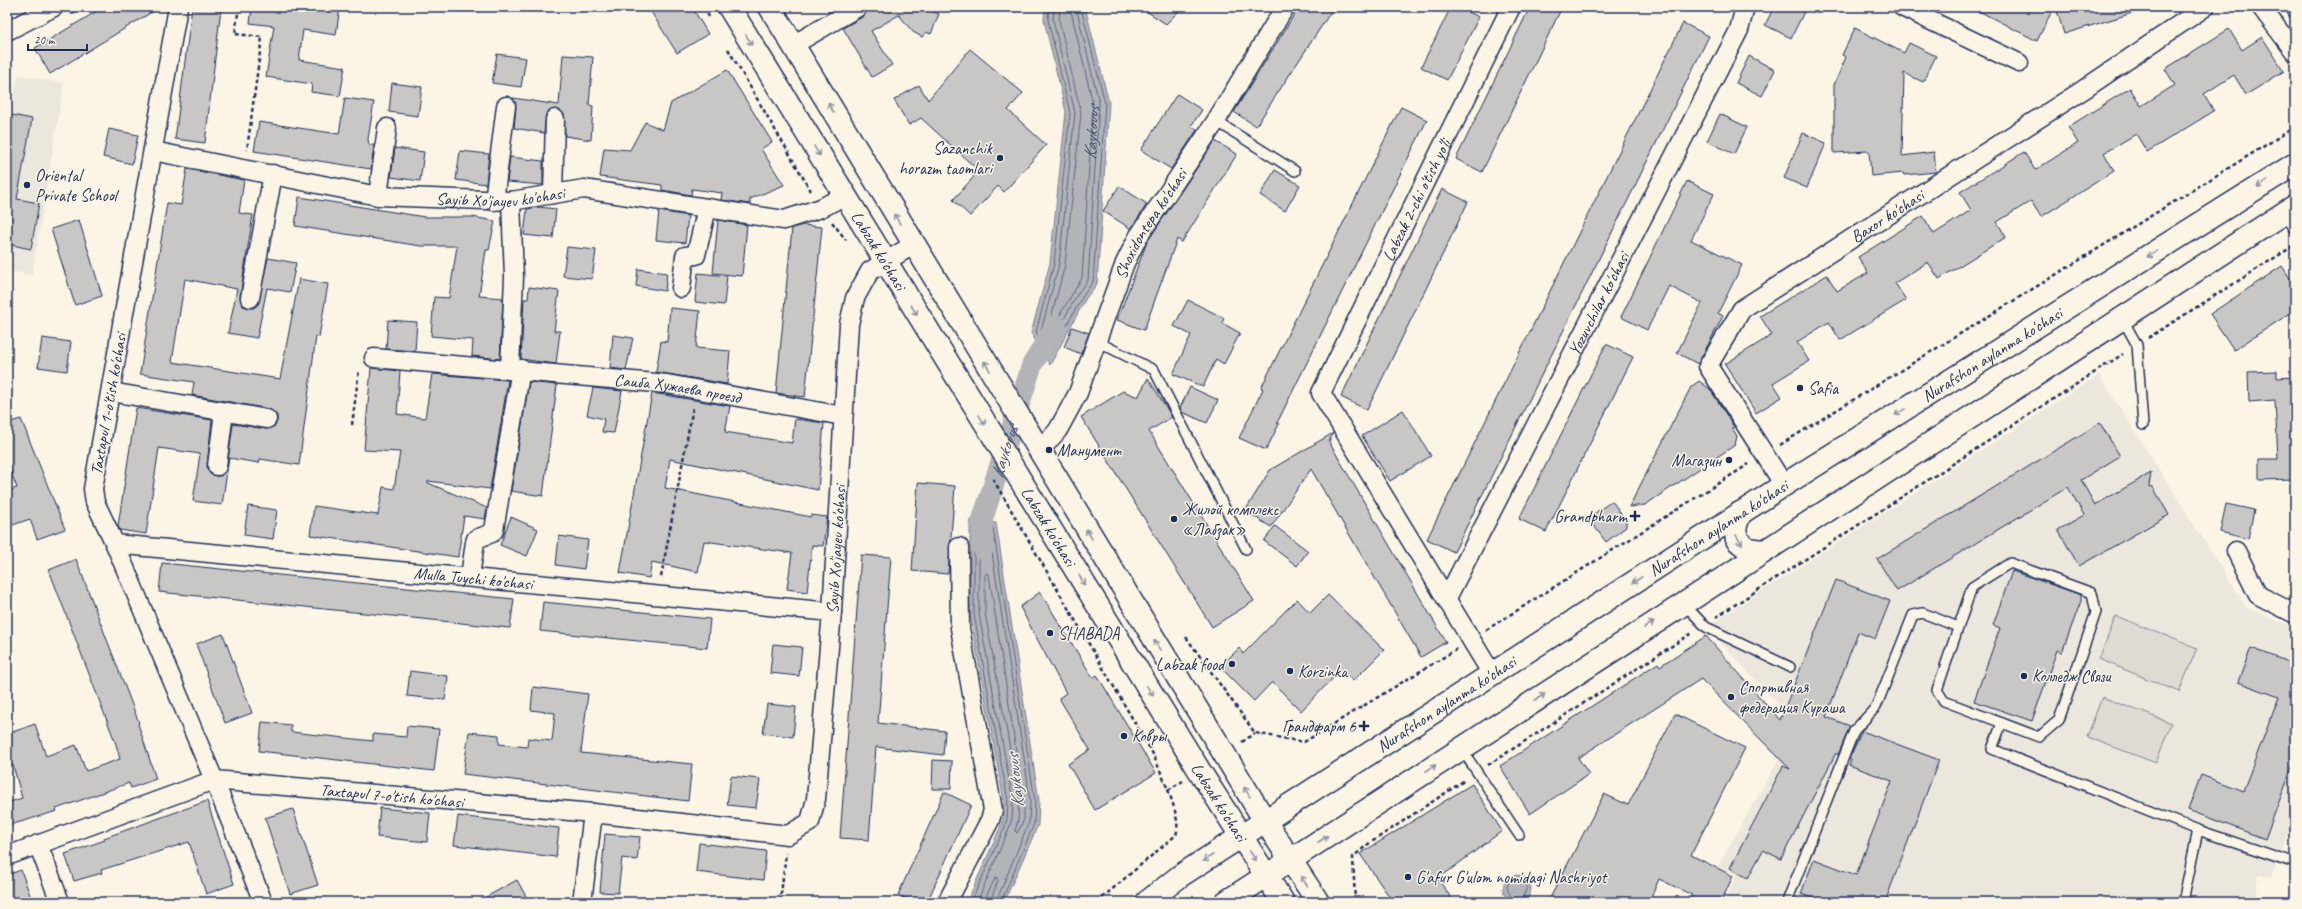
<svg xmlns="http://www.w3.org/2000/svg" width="2302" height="909" viewBox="0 0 2302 909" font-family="Caveat,sans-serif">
<rect width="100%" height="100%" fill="#fcf5e5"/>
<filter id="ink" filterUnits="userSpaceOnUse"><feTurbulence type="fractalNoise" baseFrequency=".025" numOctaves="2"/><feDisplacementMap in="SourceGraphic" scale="8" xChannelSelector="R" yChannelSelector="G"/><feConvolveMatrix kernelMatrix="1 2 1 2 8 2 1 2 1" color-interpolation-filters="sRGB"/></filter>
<g filter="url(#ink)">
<g fill="#ece7dc">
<path d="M18,75L64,83L32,275L7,271V97L14,98Z"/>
<path d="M2099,375L2247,608L2295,628V821L2271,877L2258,875L2255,902H1724L1737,875L1717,868L1798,725L1706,627Z"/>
</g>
<g fill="#dfdbd4" stroke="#7d8599">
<path d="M2116,616L2197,648L2179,692L2099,659Z"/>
<path d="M2102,697L2171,723L2156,763L2087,737Z"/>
</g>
<g fill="#b2b4b8" stroke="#767f94">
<path d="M1045,7H1085L1109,103L1097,284L1086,298L1050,365L1031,333L1050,263L1066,112L1044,20Z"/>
<path d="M970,520L996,523L1039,801L1038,825L1004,902H967L1000,828L1003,818L1004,801L970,614Z"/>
<circle cx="1517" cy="889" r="14"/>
</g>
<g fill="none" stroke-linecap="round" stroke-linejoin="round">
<g stroke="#576482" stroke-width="1">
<path d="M1049,7L1048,20L1070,113L1054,264L1036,332L1050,355L1083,296L1093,282L1105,103L1081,7"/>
<path d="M1054,7L1053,20L1075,113L1059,264L1041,331L1050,345L1078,293L1088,280L1099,103L1076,7"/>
<path id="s1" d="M1060,7L1059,20L1081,113L1065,265L1048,329L1050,331L1082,278L1093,104L1070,7"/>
<path d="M987,573L989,575L1024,802V820L1017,833L1015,831L1018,820L1019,798L985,613V575Z"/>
<path d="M971,902L1004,829L1007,819L1008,801L974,614V527L976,525L993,528L1035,801L1034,824L1001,902"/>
<path d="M977,902L1008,831L1012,819L1013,801L979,614V532L981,530L989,533L1027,777L1030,801L1029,822L996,902"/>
<path d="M983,902L996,877L998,880L990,902"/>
<path d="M1513,902C1512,893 1502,890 1511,880C1518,877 1525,879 1527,887L1521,902"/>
</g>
<path stroke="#b2b4b8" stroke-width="21" id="s2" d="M983,549L982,521L1032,365L1056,325"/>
</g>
<g fill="#c8c7c6" stroke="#1b2f5e">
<path d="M104,7H160L50,74L35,48Z"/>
<path d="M192,7L221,8L205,143L175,139Z"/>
<path d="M252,7H340L336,35L303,30L299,60L345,67L340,96L311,92L312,84L266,77L274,26L250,23Z"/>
<path d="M648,7H692L708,34L677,53Z"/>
<path d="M868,7H934L932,11L939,14L931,34L926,32L922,37L913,32L899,15L871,31L892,65L872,77L843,28L864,16Z"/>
<path d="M1140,7H1183L1166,24Z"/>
<path d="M1299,7H1334L1256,126L1234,112Z"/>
<path d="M1451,7H1458L1479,17L1447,80L1421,67Z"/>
<path d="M1530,7H1562L1482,172L1456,159Z"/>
<path d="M1774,7H1794L1804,12L1791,38L1765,25Z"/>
<path d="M1971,7H2054L2037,41Z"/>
<path d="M2056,7H2138L2139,11L2064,34Z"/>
<path d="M1683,23L1709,36L1454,552L1427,539Z"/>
<path d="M1855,28L1904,53L1909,43L1936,56L1923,82L1904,73L1902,156L1934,152L1936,172L1904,175L1903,173L1871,176L1869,151L1834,153V85L1846,57L1842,55Z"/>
<path d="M2229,29L2242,50L2262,37L2284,71L2246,95L2234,75L2204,94L2214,111L2147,152L2136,134L2104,153L2114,171L2041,217L2031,201L1997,222L2006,237L1939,279L1928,262L1895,283L1906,300L1840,340L1829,322L1797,342L1809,361L1773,383L1782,397L1756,413L1725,364L1772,335L1760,316L1827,275L1837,291L1868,273L1858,257L1923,216L1934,234L1971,210L1960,192L2024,152L2035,170L2078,143L2068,127L2130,88L2141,106L2175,85L2165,69Z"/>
<path d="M970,49L1023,93L1008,110L1046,145L1004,192L998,186L970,216L953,200L979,171L921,118L909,125L894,100L919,85L928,100Z"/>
<path d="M497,54L526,58L521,87L492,83Z"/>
<path d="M563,55L593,57L589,105L593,106L591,140L565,136L564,114L556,109L546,114L544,133L514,128L516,107L513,98L559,105Z"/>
<path d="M1749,56L1775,70L1762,96L1736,83Z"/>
<path d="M727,70L772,142L761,149L784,185L750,199V204L721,200L722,193L692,189L691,195L662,190V185L600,177L604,148L630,150L645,122L663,130L671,103Z"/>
<path d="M392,83L422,87L418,116L389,112Z"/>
<path d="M1177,94L1202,110L1191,126L1197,130L1171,169L1141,150Z"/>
<path d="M345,98L374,102L368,139L369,145H374L371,169L254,151L259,122L339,134Z"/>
<path d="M1401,107L1427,120L1277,423L1279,424L1266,450L1239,438L1263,389L1261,388Z"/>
<path d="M7,114L32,119L17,199L39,203L31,249L7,244Z"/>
<path d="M1720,114L1747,127L1734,154L1707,141Z"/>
<path d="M109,129L138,135L132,164L103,157Z"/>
<path d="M1803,133L1826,143L1807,188L1784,178Z"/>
<path d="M1215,141L1237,154L1182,242L1177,239L1144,330L1117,320L1147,242Z"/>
<path d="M395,148L424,152L420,181L391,177Z"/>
<path d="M460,151L489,154L486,184L456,180Z"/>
<path d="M510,157L543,161V185L507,182Z"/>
<path d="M187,169L244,180L239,213L253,215L240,296L243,306L253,308L258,304L268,258L296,263L290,292L267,288L257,338L228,333L237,289L185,279L172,362L280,379L299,279L328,284L319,337L316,336L299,465L260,459L259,463L229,458L222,505L193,501L200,454L159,448L146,534L120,530L118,526L136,408L212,420L207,465L210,474L216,476H221L227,468L233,424L266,429L275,426L277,421V415L269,409L192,395L194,382L140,374L167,203L181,205Z"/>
<path d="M1275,170L1300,185L1285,211L1260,195Z"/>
<path d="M1687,181L1714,194L1691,240L1742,265L1718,313L1723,316L1698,364L1677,353L1702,303L1669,286L1647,330L1621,317Z"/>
<path d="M1119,186L1147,204L1131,229L1103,211Z"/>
<path d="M1442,189L1468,202L1367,410L1341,397Z"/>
<path d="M299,197L425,217H472L495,221L489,250H486L479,296L503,298L500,359L472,356L473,340L431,336L434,297L449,298L457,246H421L295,226Z"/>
<path d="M539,207L556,209L553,238L524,235L527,209Z"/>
<path d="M659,211L688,216L685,243L656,240Z"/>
<path d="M79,220L102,296L75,305L51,229Z"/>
<path d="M718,220L747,225L742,276L713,273Z"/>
<path d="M803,225L822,227L805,397L776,393L792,228Z"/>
<path d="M567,247L596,250L592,279L563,276Z"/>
<path d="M2282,266L2295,286V310L2234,350L2210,314Z"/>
<path d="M638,269L667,273L665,291L636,286Z"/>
<path d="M698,273L727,276L724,305L695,302Z"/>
<path d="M529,287L559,291L554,331H560L556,364L521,359L524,299H528Z"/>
<path d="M1188,300L1224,318L1222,323L1240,333L1224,364L1216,359L1203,387L1173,374L1191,335L1174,326Z"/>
<path d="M670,308L700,311L696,348L730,351L727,384L656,372L661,341L667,342Z"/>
<path d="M388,320L417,322L415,351L386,349Z"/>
<path d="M1072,327L1089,333L1081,354L1064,347Z"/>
<path d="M613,335L633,338L626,370L610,368Z"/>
<path d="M42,338L71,342L67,371L38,367Z"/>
<path d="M1606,344L1633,357L1546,532L1519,519Z"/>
<path d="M371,368L400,371L397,414L425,418L432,374L508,380L490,489L428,481V483L487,508L485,519L464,516L458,557L310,535L314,506L378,515L383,487L394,489L400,452L364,450Z"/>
<path d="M2277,371V378L2295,377V479L2259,480V459H2278L2275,400L2249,402L2248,372Z"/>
<path d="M1148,378L1172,417L1149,431L1254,601L1212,627L1081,417L1123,391L1138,397Z"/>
<path d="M1699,381L1710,389L1734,427L1732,428L1737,436L1735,445L1645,505L1629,507L1691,387Z"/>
<path d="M529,382L557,385L543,496L511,491Z"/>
<path d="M1190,387L1218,400L1207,423L1182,412L1180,408Z"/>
<path d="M593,388L622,391L614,433L602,432L604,419L587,415Z"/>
<path d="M652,393L730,406L725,432L792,443L795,419L824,423L818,490L670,459L665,488L811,517V515L827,517L823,546L812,545L807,592L787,589L792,553L704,541L698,572L652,562L649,578L620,573Z"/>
<path d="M1403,410L1431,456L1390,481L1362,436Z"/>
<path d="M21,419L65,529L37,539L30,519L7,527V491L17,488L7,462V423Z"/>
<path d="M2100,423L2120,456L2081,480L2095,505L2151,473L2149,486L2153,487L2169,515L2079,566L2058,530L2084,515L2068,487L1897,591L1877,559Z"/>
<path d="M1333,433L1329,442L1446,642L1421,657L1311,469L1271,527L1245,511L1270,470Z"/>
<path d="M918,483L955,486L948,574L912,571Z"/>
<path d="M1612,501L1626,521V527L1606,542L1588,518Z"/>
<path d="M2226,504L2254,510L2248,539L2220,532Z"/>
<path d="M248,506L277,510L273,539L244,535Z"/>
<path d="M511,517L538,529L527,556L500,545Z"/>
<path d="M1275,526L1308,551L1297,566L1264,541Z"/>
<path d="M559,536L588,540L584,569L556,565Z"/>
<path d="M861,555L891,557L878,723L945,731L943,755L876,747L869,840L840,838Z"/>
<path d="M76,559L139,723L138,724L156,779L131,788L129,783L56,809L57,811L7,826V803L22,798L13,765L7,767V734L35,724L46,756L76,745L86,771L120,759L116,744L49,570Z"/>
<path d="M162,563L514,599L510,628L159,592Z"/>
<path d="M2012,571L2081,595V601L2062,652L2057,650L2032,721L1974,701L2000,628L1993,625Z"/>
<path d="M1836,580L1890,601L1875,639L1858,632L1826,717L1850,726L1838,755L1836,753L1781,859L1763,850L1748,878L1730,868L1783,766L1790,769L1701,679L1578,758L1589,774L1530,814L1500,766L1658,663L1660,666L1706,636L1780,720Z"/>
<path d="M1040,592L1093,678L1097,675L1156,773L1095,810L1068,764L1090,750L1059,698L1066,693L1020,607Z"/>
<path d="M1328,595L1384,650L1353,681L1341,670L1301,711L1272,682L1254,701L1220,667L1239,648L1243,654L1297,599L1310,613Z"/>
<path d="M543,602L710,619L707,648L540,631Z"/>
<path d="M223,634L252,713L225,723L196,644Z"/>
<path d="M773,644L802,647L799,676L770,673Z"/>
<path d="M2251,648L2292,663L2295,659V759L2265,839L2188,810L2201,775L2243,791L2279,697L2238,682Z"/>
<path d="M410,671L448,676L445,700L407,696Z"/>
<path d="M533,687L588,694L581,753L692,764L688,801L463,774L469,732L499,735V744L527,747L528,738L552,741L555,713L531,710Z"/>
<path d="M767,704L796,707L793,737L763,733Z"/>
<path d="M1675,714L1745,748L1691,855L1733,876L1721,902H1689L1692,895L1659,879L1649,902H1548L1604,794L1628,805Z"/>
<path d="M262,722L291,725V732L373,741V734L406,737L407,726L439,729L434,771L259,751Z"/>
<path d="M1862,731L1939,760L1885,902H1824L1801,894L1814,859L1856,875L1892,781L1849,765L1851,760L1849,759Z"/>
<path d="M933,760L952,761L951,789H932Z"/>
<path d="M731,776L760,779L756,808L727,805Z"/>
<path d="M1472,784L1502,831L1438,879L1454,902H1393L1360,854Z"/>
<path d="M944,792L971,805L927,902H914L898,895Z"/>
<path d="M207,801L234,884L206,894L189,842L101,870L102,873L74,881L65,854L105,840L104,838Z"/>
<path d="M380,808L430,813L427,842L377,837Z"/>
<path d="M293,809L318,885L290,894L265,818Z"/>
<path d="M458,816L559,828L556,857L454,845Z"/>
<path d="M605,834L640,837L637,860L622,858L618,893L600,892Z"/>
<path d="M699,843L766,851L763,880L696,872Z"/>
<path d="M21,870L31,898L20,902H7V875Z"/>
<path d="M517,880L529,902H477Z"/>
</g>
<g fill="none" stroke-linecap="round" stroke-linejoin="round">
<g stroke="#1b2f5e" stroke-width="12">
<g id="service">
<path d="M2290,7L2295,15"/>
<path d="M1216,121L1295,171"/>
<path d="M2283,213L2295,229"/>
<path d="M2122,318L2137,345L2143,425"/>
<path d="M1098,342L1154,370L1246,549"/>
<path d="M2010,563L2092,593L2096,612L2059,720L2039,737L1944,701L1937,690L1972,587Z"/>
<path d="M1684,604L1706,627L1790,667"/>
<path d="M2002,723L1992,749L2198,830L2183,902"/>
<path d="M1461,748L1519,835"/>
<path d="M2198,830L2295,863"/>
<path d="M1790,902L1788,899L1854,731L1876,707L1913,615L1923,613L1958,627"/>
</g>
</g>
<g stroke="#1b2f5e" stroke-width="21">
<g id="minor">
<path d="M178,7L93,489L95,502L115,544L214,780L263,902"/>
<path d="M1902,7L2019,63"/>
<path d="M2261,7L2295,52"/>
<path d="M7,31L54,7"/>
<path d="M793,45L858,7"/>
<path id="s3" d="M153,151L378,196L511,201L584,189L784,220L821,208L844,196"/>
<path d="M553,194L555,119"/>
<path d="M378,196L387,128"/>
<path d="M494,201L506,106"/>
<path d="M681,288L685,256L696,255L707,208"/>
<path d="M250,298L273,174"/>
<path id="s4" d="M374,358L667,384L843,416"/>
<path d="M510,368L514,277L511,201"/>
<path d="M111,392L267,419"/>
<path id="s5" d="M1039,452L1058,430L1078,393L1125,263L1138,237L1216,121L1285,7"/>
<path d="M217,466L224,412"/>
<path id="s6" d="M1784,485L1708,366L1742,309L2083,90L2205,7"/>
<path id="s7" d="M115,544L832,612"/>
<path d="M2236,551L2258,595L2295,614"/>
<path d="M470,577L475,542L476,539L492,533L494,530L521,369"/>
<path id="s8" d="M1447,598L1739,30L1745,7"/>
<path id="s9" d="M1492,674L1321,393L1511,7"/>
<path d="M38,844L60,902"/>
<path id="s10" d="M7,856L214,780L593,813L788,835L810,822L816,799L832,612L849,324L855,298L870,271L913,245"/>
<path d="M582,902L593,813"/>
<path d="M947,902L990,820L993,810L960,628L959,547"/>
</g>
</g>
<g stroke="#1b2f5e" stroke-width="25">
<g id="secondary">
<path id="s11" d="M729,7L1199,770L1283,902"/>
<path d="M770,7L1265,821L1318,902"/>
</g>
</g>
<g stroke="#1b2f5e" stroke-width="25">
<g id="primary">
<path d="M1740,513L1735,528L1737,540L1748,549L1763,551"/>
<path id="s12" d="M1147,902L1180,876L1784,485L2295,164"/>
<path d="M1226,902L2295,206"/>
</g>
</g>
<g stroke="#1b2f5e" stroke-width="2.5" stroke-dasharray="4 3" stroke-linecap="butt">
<path d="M239,7L235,34L262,37L247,150"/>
<path d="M704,7L709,17"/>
<path d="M71,14L84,7"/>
<path d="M728,49L811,191"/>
<path d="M832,222L846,240"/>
<path d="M2148,338L2295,245"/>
<path d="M352,425L359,370"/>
<path d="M1780,445L2295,127"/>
<path d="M993,479L1153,754C1160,772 1183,817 1176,835L1097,902"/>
<path d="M661,577L693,407"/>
<path d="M1716,617L2123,354"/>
<path d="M1486,630L1749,464"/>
<path d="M1186,637L1255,733L1304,742L1457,649"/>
<path d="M1242,742L1255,733"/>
<path d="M1488,765L1692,633"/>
<path d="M1168,790L1183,781"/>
<path d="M780,902L786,853"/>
<path d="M1355,902L1353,857L1367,845L1465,780"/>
</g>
<use href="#service" stroke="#fcf5e5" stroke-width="9"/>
<use href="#minor" stroke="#fcf5e5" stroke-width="18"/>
<use href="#secondary" stroke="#fcf5e5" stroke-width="22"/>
<use href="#primary" stroke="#fcf5e5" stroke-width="22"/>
</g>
<defs><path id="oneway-shaft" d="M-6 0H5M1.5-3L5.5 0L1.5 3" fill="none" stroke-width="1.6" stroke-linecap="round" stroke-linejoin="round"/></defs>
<g stroke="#8c92a2">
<use href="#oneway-shaft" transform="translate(749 40) rotate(59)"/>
<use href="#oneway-shaft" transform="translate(831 108) rotate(-121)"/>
<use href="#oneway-shaft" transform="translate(817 151) rotate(59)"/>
<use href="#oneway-shaft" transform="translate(2262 184) rotate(148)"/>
<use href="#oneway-shaft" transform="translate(897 219) rotate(-121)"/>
<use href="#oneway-shaft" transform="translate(2152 254) rotate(148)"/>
<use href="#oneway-shaft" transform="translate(914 310) rotate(58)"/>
<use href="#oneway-shaft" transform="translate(987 366) rotate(-121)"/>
<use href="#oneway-shaft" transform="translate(1900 412) rotate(148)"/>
<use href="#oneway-shaft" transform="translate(982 420) rotate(58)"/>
<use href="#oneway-shaft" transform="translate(1089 534) rotate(-121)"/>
<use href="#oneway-shaft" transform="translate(1739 540) rotate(59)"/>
<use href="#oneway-shaft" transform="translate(1082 580) rotate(58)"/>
<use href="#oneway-shaft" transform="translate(1637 580) rotate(147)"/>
<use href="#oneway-shaft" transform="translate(1649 625) rotate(-33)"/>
<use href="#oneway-shaft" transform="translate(1157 645) rotate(-121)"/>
<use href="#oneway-shaft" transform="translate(1150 691) rotate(58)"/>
<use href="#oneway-shaft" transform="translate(1540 697) rotate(-33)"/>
<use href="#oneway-shaft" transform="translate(1431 768) rotate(-33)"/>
<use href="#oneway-shaft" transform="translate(1247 792) rotate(-121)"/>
<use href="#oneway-shaft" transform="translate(1323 839) rotate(-33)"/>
<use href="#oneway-shaft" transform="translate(1253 856) rotate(57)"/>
<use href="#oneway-shaft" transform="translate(1208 858) rotate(147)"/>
<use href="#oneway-shaft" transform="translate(1304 881) rotate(-124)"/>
</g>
</g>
<g fill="#1b2f5e" stroke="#fcf5e5" stroke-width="1.5">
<circle cx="1000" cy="158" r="4"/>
<circle cx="27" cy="185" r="4"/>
<circle cx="1800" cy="388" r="4"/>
<circle cx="1049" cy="450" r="4"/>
<circle cx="1729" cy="460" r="4"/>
<path d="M1633 510h4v4h4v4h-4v4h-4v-4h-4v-4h4z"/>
<circle cx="1174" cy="519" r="4"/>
<circle cx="1050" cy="633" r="4"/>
<circle cx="1232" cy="664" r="4"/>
<circle cx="1290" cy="671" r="4"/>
<circle cx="2024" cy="676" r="4"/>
<circle cx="1731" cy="697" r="4"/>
<path d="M1362 720h4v4h4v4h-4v4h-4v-4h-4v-4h4z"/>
<circle cx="1124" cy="736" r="4"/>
<circle cx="1408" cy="877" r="4"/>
</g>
<g text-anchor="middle" stroke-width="3" stroke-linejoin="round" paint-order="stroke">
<g font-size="17" fill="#1b2f5e" stroke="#fcf5e5" text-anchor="start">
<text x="992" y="154" text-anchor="end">Sazanchik<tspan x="992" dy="20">horazm taomlari</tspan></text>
<text x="35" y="181">Oriental<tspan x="35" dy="20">Private School</tspan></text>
<text x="1808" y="394">Safia</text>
<text x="1057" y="456">Манумент</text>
<text x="1721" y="466" text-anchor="end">Магазин</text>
<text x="1182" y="515">Жилой комплекс<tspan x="1182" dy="20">«Лабзак»</tspan></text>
<text x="1627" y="522" text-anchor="end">Grandpharm</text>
<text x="1058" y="639">SHABADA</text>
<text x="1224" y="670" text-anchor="end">Labzak food</text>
<text x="1298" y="677">Korzinka</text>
<text x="2032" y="682">Колледж Связи</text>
<text x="1739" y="693">Спортивная<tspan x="1739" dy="20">федерация Кураша</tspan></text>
<text x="1356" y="732" text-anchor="end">Грандфарм 6</text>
<text x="1132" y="742">Ковры</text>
<text x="1416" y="883">G'afur G'ulom nomidagi Nashriyot</text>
</g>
<g font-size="17" fill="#1b2f5e" stroke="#fcf5e5">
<text dy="6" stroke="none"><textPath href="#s3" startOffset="352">Sayib Xo'jayev ko'chasi</textPath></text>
<text dy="6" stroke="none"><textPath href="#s9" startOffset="544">Labzak 2-chi o'tish yo'li</textPath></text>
<text dy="6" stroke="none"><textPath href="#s6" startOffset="380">Baxor ko'chasi</textPath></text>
<text dy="6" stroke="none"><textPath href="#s5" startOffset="256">Shoxidontepa ko'chasi</textPath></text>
<text dy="6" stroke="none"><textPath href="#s11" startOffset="286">Labzak ko'chasi</textPath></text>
<text dy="6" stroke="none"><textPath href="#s8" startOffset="331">Yozuvchilar ko'chasi</textPath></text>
<text dy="6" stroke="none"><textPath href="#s12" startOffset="1007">Nurafshon aylanma ko'chasi</textPath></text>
<text dy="6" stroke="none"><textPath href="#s4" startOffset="305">Саиба Хужаева проезд</textPath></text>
<text transform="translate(108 404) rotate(-80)" y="6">Taxtapul 1-o'tish ko'chasi</text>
<text dy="6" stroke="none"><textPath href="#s11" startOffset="610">Labzak ko'chasi</textPath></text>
<text dy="6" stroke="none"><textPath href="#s12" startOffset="683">Nurafshon aylanma ko'chasi</textPath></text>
<text dy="6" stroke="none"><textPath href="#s10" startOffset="1097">Sayib Xo'jayev ko'chasi</textPath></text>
<text dy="6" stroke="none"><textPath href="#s7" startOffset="360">Mulla Tuychi ko'chasi</textPath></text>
<text dy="6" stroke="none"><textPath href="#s12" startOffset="359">Nurafshon aylanma ko'chasi</textPath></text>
<text dy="6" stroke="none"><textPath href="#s10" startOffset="399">Taxtapul 7-o'tish ko'chasi</textPath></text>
<text dy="6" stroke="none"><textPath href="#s11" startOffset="934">Labzak ko'chasi</textPath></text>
</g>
<g font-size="18" font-style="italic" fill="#485779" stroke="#fcf5e5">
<text dy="6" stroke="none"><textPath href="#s1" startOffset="538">Kaykovus</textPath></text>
<text dy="6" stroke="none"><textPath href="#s2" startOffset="101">Kaykovus</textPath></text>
<text transform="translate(1015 781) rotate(-96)" y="6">Kaykovus</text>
</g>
</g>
<rect width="2302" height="909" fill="none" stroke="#fcf5e5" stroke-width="24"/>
<rect x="12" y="12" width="2278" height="885" fill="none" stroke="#1b2f5e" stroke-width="1.5" filter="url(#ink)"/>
<path d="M28 44v6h59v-6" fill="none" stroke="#1b2f5e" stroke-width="2"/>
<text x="34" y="44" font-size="12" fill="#1b2f5e" stroke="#fcf5e5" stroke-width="3" paint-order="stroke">20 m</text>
</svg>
